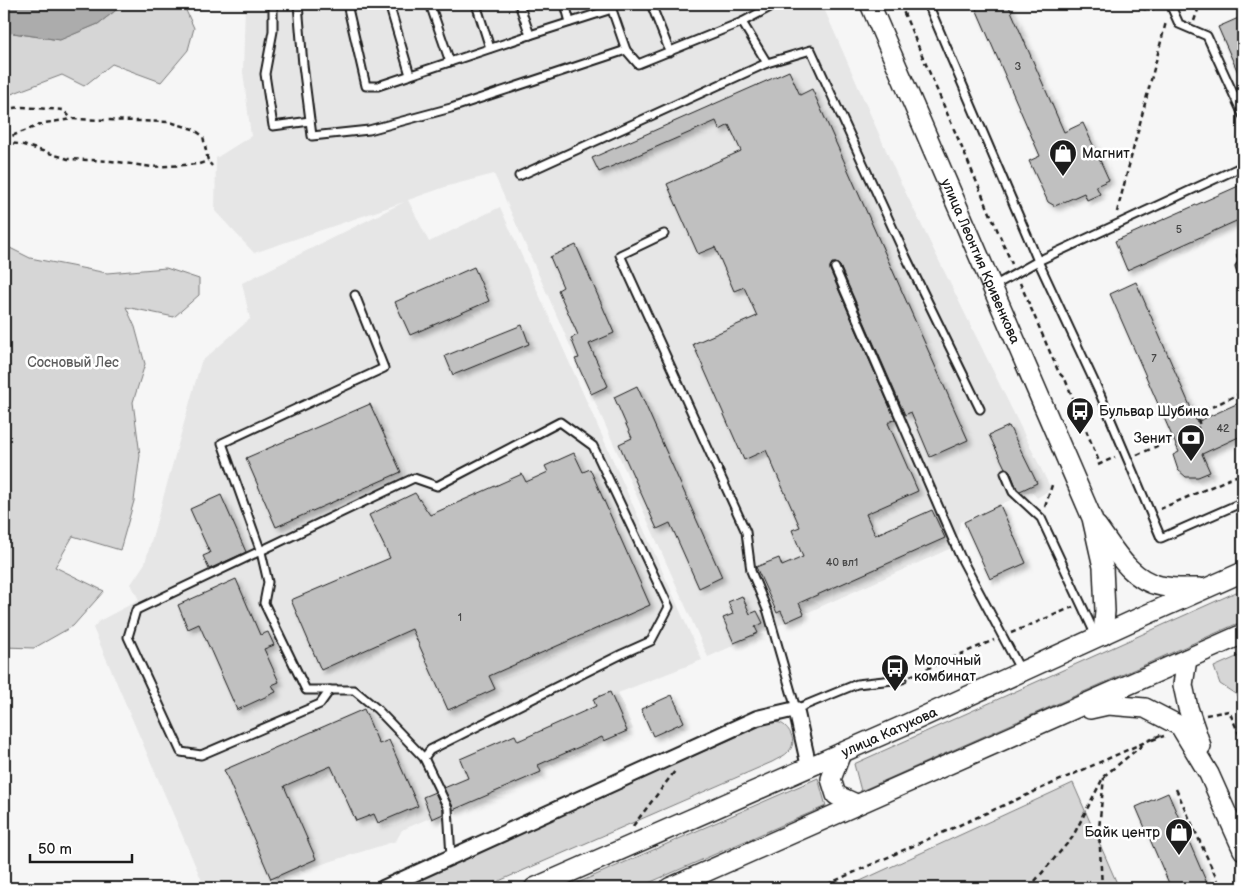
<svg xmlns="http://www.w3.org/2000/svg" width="1247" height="892" viewBox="0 0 1247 892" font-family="'Balsamiq Sans',sans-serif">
<defs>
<filter id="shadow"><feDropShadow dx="4" dy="4" stdDeviation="2.5" flood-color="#0004"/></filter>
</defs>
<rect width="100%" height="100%" fill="#f6f6f6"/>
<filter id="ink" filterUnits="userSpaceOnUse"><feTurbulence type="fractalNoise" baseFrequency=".02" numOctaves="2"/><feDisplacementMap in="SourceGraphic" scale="10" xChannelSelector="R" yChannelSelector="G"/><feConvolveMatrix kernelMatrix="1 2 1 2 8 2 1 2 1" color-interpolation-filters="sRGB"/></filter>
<g filter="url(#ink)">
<path fill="#e6e6e6" d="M245,4H822L896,173L1051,489L1037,498L1031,491L960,522L956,546L708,657L494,174L448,186L408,200L429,242L500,207L702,660L618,693L633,729L402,830L396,841L246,888H205L93,628L99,621L139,600L131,584L145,563L201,362L250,319L242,283L404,202L254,253L215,211L216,158L251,136L243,72Z"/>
<g fill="#d6d6d6" stroke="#797979">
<path d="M4,4L13,33L59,40L98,24L124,4H183L194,28L188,50L161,82L112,64L84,86L62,75L6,96H4Z"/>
<path d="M4,245L30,258L107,273L166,268L199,279V295L174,317L126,307L135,327L145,364L133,402L140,455L134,501L120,550L73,536L55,567L104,591L73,626L34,648L4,647Z"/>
<path d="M1243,589V621L861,791L854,764Z"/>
<path d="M1243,654V699L1220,684L1214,667Z"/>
<path d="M770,722C775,722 781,722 785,726C792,732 796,744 789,751C785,756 777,759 772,762L483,888H395Z"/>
<path d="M818,778L826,806L637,888H566Z"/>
<path d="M1073,783L1119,888H845Z"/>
</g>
<path fill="#acacac" stroke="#727272" d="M14,4H124L98,24L60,40L13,33L8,16Z"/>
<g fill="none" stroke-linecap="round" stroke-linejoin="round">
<path stroke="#acacac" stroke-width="25" d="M4,22L29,18L70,4"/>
</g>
<g fill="#c0c0c0" stroke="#1c1c1c" filter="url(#shadow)">
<path d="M974,4H1008L1064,132L1083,123L1109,180L1096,186L1100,194L1087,200L1084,193L1055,206L1048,202L1029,161L1040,156Z"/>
<path d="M1243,16V84L1218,27Z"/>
<path d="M789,71L800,95L812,89L968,440L930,457L911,412L905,415L840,266L836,263H832L830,267V270L895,419L888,423L918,491L866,514L875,535L932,510L945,538L799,603L804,614L786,622L781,611L777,613L756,567L779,558L782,566L803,557L792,530L800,527L766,450L744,460L693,344L757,316L744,287L734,291L715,247L698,254L667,184L741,151L729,125L720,130L716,121L599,172L592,158Z"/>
<path d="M1243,184V218L1127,270L1115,241Z"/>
<path d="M576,245L614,333L589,344L608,386L591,394L575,359L579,358L571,338L578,335L558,290L563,287L550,257Z"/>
<path d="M474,267L489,301L410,335L395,302Z"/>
<path d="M1136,282L1197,422L1243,401V435L1202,454L1210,472L1198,477H1186L1178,470L1173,455L1179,452L1110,294Z"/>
<path d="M522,325L529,344L453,375L445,356Z"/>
<path d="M637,386L722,577L699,588L670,523L657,529L619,444L632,438L614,397Z"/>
<path d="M370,404L401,472L276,527L246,458Z"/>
<path d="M1009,426L1037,483L1020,491L1017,489L1010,471L1005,468L989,435Z"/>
<path d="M574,453L583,472L590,469L650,605L489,676L495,689L448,710L412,629L321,670L291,600L390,558L369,515L415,493L430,515L522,474L526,482L548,472L545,466Z"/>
<path d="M221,495L246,552L209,569L203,556L210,553L190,509Z"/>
<path d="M1000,505L1026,563L990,579L964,522Z"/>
<path d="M236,579L260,635L268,632L274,645L264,649L279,682L272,685L276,692L237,710L199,624L188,629L178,605Z"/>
<path d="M742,596L750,614L757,611L763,623L755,627L758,633L734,643L723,618L733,614L728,602Z"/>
<path d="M610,692L627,731L604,741L602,737L538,765L541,772L453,810L444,788L468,778L460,759L515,735L518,741L596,706L593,699Z"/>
<path d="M672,695L684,722L653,736L641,709Z"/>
<path d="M364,709L379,744L389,740L418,806L378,823L374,814L356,821L331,766L284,786L316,859L271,879L224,770Z"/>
<path d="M435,792L443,809V814L432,819L423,797Z"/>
<path d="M1168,793L1209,888H1171L1136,807Z"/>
</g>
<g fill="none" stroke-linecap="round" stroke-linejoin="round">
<g stroke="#1c1c1c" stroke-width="11">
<g id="lane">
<path d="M273,4V31L265,74L273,126L310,121"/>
<path d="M298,4L303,65L312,136L369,130L451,108L626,50L638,64L742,22L776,4"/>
<path d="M347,4L366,86H378L530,35"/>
<path d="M389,4L410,75"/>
<path d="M430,4L450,62"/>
<path d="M476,4L490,48"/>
<path d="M519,4L530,35L612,9"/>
<path d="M565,4L570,22"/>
<path d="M610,4L626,50"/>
<path d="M651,4L670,52"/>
<path d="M928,4L1038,261L1100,394L1161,538L1243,502"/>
<path d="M1170,4L1179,24L1207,36L1243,115"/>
<path d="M742,22L767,63L811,50L906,257L980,409"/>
<path d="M519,176L767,63"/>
<path d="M664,234L620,255L746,532L751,571L768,612L796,709L857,684L902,679"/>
<path d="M1240,267L1243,275"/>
<path d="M835,268L960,556L1021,671"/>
<path d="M992,287L1038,261L1243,166"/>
<path d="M355,295L384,368L222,443L261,552L268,582L264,603L306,690H354L377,709L424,758L448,808L451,857"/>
<path d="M1005,473L1013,492L1041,518L1096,636"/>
<path d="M330,690L320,704L201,755L181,752L128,637L136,610L414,478L437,486L560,422L593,446L669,607L651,641L622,654L430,750L424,758"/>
</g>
</g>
<g stroke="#1c1c1c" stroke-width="18">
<path id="street" d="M383,888L757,718L796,709L809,767"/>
</g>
<g stroke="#1c1c1c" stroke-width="22">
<g id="secondary">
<path id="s1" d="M870,4L1092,518L1103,567L1105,611L1103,635"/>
<path d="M1097,526C1113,548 1131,581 1161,586C1174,589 1188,588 1200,588"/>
<path d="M1187,659L1183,685L1188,708L1201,746"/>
<path d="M1090,709L1108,705L1145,708L1180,726L1209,774L1243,850"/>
<path d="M841,753L831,779L836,795L856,804"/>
<path id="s2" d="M534,888L907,724L1139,618L1243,572"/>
<path d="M669,888L1243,634"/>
</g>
</g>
<g stroke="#1c1c1c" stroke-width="2.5" stroke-dasharray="5 4" stroke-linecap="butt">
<path d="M900,4L1012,264"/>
<path d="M1133,4L1147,10L1162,7"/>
<path d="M1194,21L1200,4"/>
<path d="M4,109L22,107L63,110L71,118"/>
<path d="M4,139L45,123L72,119L170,122L193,129L203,136L208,161L212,166"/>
<path d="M4,143L20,144L68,159L111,161L152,167L199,164L208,161"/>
<path d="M1117,212L1166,22"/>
<path d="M1238,259L1237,255L1243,248"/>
<path d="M1020,283L1059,373L1065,379L1100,464"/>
<path d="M1137,455L1200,427L1197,414L1243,392"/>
<path d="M1098,465L1115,457"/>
<path d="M1045,507L1052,485"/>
<path d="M1160,509L1243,473"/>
<path d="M1011,633L1073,607"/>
<path d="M910,676L994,640"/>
<path d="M1206,715L1229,711L1243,743"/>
<path d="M1152,740L1164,736"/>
<path d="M1176,789L1221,888"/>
<path d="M633,826L675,771"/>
<path d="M819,888L1163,734"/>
<path d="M1029,888L1072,838L1104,776L1145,743"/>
<path d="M1102,888L1099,829L1104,777"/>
</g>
<use href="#lane" stroke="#fff" stroke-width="7"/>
<use href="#street" stroke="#fff" stroke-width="14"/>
<use href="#secondary" stroke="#fff" stroke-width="19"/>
</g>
</g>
<defs>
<g id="shop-pin" transform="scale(1.4375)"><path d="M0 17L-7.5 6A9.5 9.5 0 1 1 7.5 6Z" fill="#1c1c1c" stroke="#fff"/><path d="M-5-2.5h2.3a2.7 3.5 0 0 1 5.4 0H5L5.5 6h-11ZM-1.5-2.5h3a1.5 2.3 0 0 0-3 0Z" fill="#fff"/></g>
<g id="bus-pin" transform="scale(1.4375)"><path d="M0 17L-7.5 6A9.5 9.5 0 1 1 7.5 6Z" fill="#1c1c1c" stroke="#fff"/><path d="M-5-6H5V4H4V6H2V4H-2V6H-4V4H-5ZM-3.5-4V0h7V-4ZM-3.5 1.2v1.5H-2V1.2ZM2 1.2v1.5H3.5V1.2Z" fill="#fff"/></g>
<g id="bank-pin" transform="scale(1.4375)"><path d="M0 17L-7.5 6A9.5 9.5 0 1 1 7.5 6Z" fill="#1c1c1c" stroke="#fff"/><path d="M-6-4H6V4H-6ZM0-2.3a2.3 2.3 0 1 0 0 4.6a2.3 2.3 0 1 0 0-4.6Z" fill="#fff"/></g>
</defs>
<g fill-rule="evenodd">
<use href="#shop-pin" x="1063" y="153"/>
<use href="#bus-pin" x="1080" y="411"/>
<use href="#bank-pin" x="1191" y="438"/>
<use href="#bus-pin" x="895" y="668"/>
<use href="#shop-pin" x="1179" y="832"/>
</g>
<g text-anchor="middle" stroke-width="5" stroke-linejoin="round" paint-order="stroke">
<g font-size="11" fill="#454545">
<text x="1018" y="70">3</text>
<text x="1179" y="233">5</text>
<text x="1154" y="362">7</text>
<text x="1223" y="432">42</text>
<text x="842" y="566">40 вл1</text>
<text x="460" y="621">1</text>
</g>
<g font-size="14" fill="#1c1c1c" stroke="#fff" text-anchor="start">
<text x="1082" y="158">Магнит</text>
<text x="1099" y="416">Бульвар Шубина</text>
<text x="1172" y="443" text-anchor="end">Зенит</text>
<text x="914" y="665">Молочный<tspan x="914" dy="16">комбинат</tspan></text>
<text x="1160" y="837" text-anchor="end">Байк центр</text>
</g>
<g font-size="14" fill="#1c1c1c" stroke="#fff">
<text dy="5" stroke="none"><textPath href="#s1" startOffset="280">улица Леонтия Кривенкова</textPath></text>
<text dy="5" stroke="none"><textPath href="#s2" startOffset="388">улица Катукова</textPath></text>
</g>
<g font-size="14" fill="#5d5d5d" stroke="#fff">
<text x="73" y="367">Сосновый Лес</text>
</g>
</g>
<rect width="1247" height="892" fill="none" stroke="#fff" stroke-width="20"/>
<rect x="10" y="10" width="1227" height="872" fill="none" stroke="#1c1c1c" stroke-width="2" filter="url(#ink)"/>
<path d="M30 854v8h102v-8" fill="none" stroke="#1c1c1c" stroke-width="2.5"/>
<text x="38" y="854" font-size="15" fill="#1c1c1c" stroke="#ffffff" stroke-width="4" paint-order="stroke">50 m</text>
</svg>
